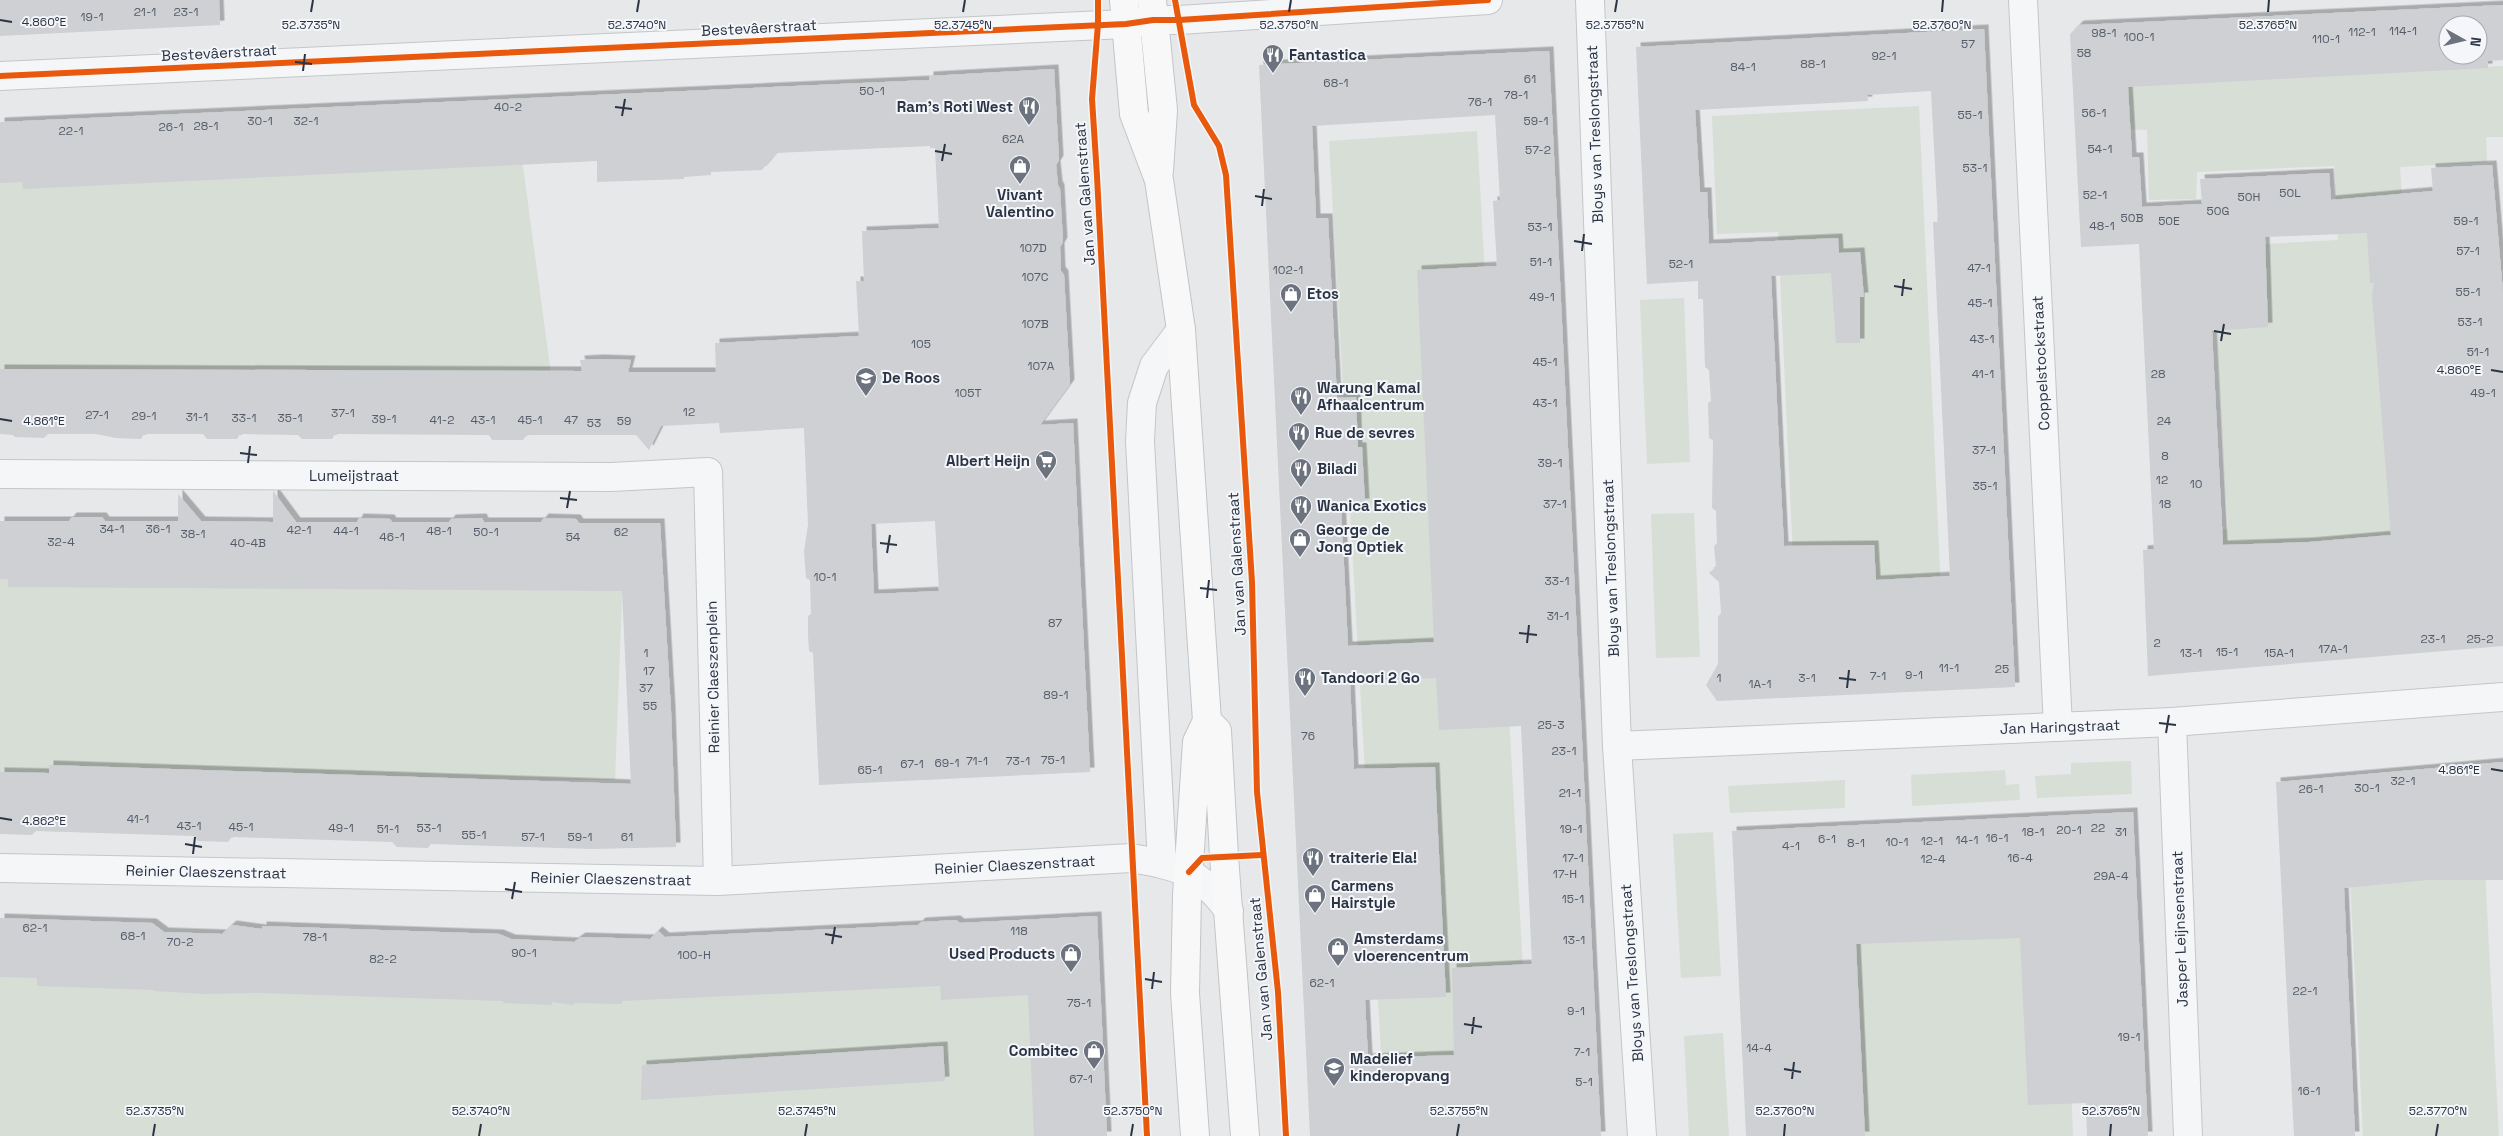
<svg xmlns="http://www.w3.org/2000/svg" width="2503" height="1136" viewBox="0 0 2503 1136" font-family="'Space Grotesk',sans-serif">
<defs>
<filter id="shadow"><feDropShadow dx="4.5" dy="-4.5" stdDeviation="0" flood-color="#0004"/></filter>
</defs>
<rect width="100%" height="100%" fill="#e6e8ea"/>
<g fill="#d6ded6">
<path d="M2503,66V137H2486L2487,162L2400,167L2429,569L2157,593L2161,537L2228,529L2211,247L2338,240L2334,166L2197,172L2196,199L2149,200L2147,130L2124,129L2121,84Z"/>
<path d="M1919,106L1942,614L1796,623L1778,232L1717,234L1712,116Z"/>
<path d="M1477,131L1530,1098L1384,1106L1329,141Z"/>
<path d="M520,144L553,389L0,395V170Z"/>
<path d="M1684,298L1690,462L1647,464L1640,300Z"/>
<path d="M1694,513L1700,657L1656,658L1651,514Z"/>
<path d="M0,565L623,572L615,780L0,779Z"/>
<path d="M2131,761L2132,794L2037,798L2035,776L2071,774V763Z"/>
<path d="M2005,770L2006,785L2019,784L2020,800L1912,806L1911,775Z"/>
<path d="M1845,780V808L1730,813L1728,786Z"/>
<path d="M1713,832L1721,976L1681,978L1673,834Z"/>
<path d="M2483,833L2499,1136H2363L2348,840Z"/>
<path d="M2064,891L2073,1136H1818L1805,901Z"/>
<path d="M1062,971L1082,1136H0V976Z"/>
<path d="M1723,1033L1729,1136H1689L1684,1036Z"/>
</g>
<g fill="#ced0d3" fill-rule="evenodd" filter="url(#shadow)">
<path d="M0,0H219L220,25L0,36Z"/>
<path d="M2503,5V60L2488,61V68L2128,87L2132,157H2139L2142,207L2202,204L2200,179L2329,173L2331,200L2433,191L2431,168L2492,165L2503,293V646L2148,676L2143,550L2154,549L2139,244L2081,247L2070,34L2079,25ZM2448,25H2478V55H2448ZM2367,233L2370,283H2374L2372,295L2391,535L2309,542L2223,545L2212,331L2268,327L2265,237Z"/>
<path d="M1984,29L2015,687L1717,701L1706,685L1718,664V617L1721,613L1719,582L1709,573L1716,567L1714,546L1717,543L1716,511L1712,508L1713,440L1709,438L1708,403L1711,401L1710,385L1709,370L1705,367L1703,299H1698V281L1647,284L1636,47ZM1931,91L1938,222H1933L1950,576L1876,580L1874,545L1784,546L1781,488L1771,276L1831,273L1836,343H1860V297H1864L1860,252L1839,253L1838,238L1709,244L1707,192H1700L1695,110L1868,101L1867,95Z"/>
<path d="M1549,51L1601,1136H1310L1259,65ZM1495,115L1500,200L1493,201L1497,266L1417,270L1434,642L1348,646L1341,504L1365,503L1362,447H1358L1356,397L1337,398L1328,218H1316L1312,126ZM1436,678L1439,730L1521,726L1532,964L1452,968L1454,1055L1368,1058L1365,1000L1446,997L1437,813L1435,767L1354,769L1350,682Z"/>
<path d="M1054,69L1059,160L1056,165L1058,185L1060,189L1063,242L1060,247L1061,271L1064,275L1070,384L1040,425L1073,423L1090,772L819,785L813,653L809,651L808,635V616L811,614L810,580L806,578L804,551L808,525L804,428L720,433L719,423L661,426L649,450L636,435H527L523,440H492L489,435L335,434L332,439H302L298,435L240,434L237,439H207L203,434H144L141,439L116,438L96,434H48L44,438L15,437L13,435L0,434V369L582,371L580,360L599,359L631,360L628,372H716L715,343L859,336L856,281H864L862,231L939,228L935,148H930V146L776,153L762,170L711,172V175L684,177V179L597,182V161L23,189L22,182L0,183V122L929,80V76ZM935,521L939,591L874,594L871,524Z"/>
<path d="M273,491L296,522H357L359,518L390,519L392,522H449L451,519L482,518L484,522H541L544,518L576,519L579,523H660L671,711L676,847L593,849L431,844L428,848L397,847L392,842L361,841L232,837L228,842L198,841L194,836L36,831L32,835L0,834V772L49,773V765L631,784L622,591L8,587V579H0V521H69L72,517H102L105,521H178V494L201,521L273,522Z"/>
<path d="M2503,762V880H2428L2344,888L2355,1136H2294L2276,782Z"/>
<path d="M2133,812L2148,1136H2087L2086,1103L2028,1105L2020,938L1856,944L1865,1136H1746L1732,831Z"/>
<path d="M1097,916L1107,1136H1034L1028,995L941,1000L940,986L622,1001V1004L574,1003V1005L552,1002V1005L503,1003V1001L260,993L204,994L154,991L155,990L37,986V978L0,977V918L152,923L164,932L222,934L232,925L262,929V926L499,934L511,939L574,942L581,937L650,939L658,931L665,937L918,925L921,922L956,920L960,923Z"/>
<path d="M943,1046L945,1081L641,1100L642,1065Z"/>
</g>
<g fill="none" stroke-linecap="round" stroke-linejoin="round">
<g stroke="#c4c6c8" stroke-width="30">
<g id="minor">
<path d="M1590,0L1617,746L1642,1136"/>
<path d="M2023,0L2058,727"/>
<path d="M0,76L1126,24L1153,20H1179L1488,0"/>
<path d="M0,474L611,477L708,472L718,881"/>
<path d="M2172,722L2188,1136"/>
<path d="M1617,746L2172,722L2503,697"/>
<path d="M1162,863L1140,441L1142,403L1154,366L1181,330"/>
<path d="M0,868L718,881L1131,858C1177,866 1201,871 1229,911"/>
</g>
</g>
<g stroke="#c2c5c8" stroke-width="30">
<g id="major">
<path d="M1124,0L1134,114L1159,180L1181,330L1207,721L1197,742L1187,895L1185,993L1195,1136"/>
<path d="M1152,0L1163,110L1159,171"/>
<path d="M1207,721L1217,731L1224,856L1245,1136"/>
</g>
</g>
<use href="#minor" stroke="#f5f6f7" stroke-width="28"/>
<use href="#major" stroke="#f8f8f8" stroke-width="28"/>
<g stroke="#f4f6f9" stroke-width="9">
<g id="cycleway">
<path d="M1098,0V24L1092,99L1097,176L1147,1136"/>
<path d="M1175,0L1194,105L1219,146L1226,175L1252,582L1257,792L1278,992L1286,1136"/>
<path d="M0,76L1126,24L1153,20H1179L1488,0"/>
<path d="M1189,872L1202,858L1262,855"/>
</g>
</g>
<use href="#cycleway" stroke="#e8590c" stroke-width="6"/>
</g>
<path fill="none" stroke="#2b3445" stroke-width="2" d="M311,12L313,0M637,12L639,0M963,12L965,0M1289,12L1291,0M1615,12L1617,0M1942,12L1943,0M2268,12L2269,0M0,20L12,22M295,62L312,64M303,71L305,54M615,107L632,109M622,116L625,99M935,151L952,154M942,161L945,144M1255,196L1272,199M1262,206L1264,189M1574,241L1592,244M1582,251L1584,234M1894,286L1912,289M1902,296L1904,279M2214,331L2231,334M2221,341L2224,324M2491,370L2503,372M0,419L12,421M240,453L257,455M248,463L250,446M560,498L577,500M567,508L570,491M880,543L897,545M887,553L890,535M1200,588L1217,590M1207,598L1209,580M1519,633L1537,635M1527,643L1529,625M1839,678L1856,680M1847,688L1849,670M2159,723L2176,725M2166,733L2169,715M2491,769L2503,771M0,818L12,820M185,844L202,847M193,854L195,837M505,889L522,892M512,899L515,882M825,934L842,937M832,944L835,927M1145,979L1162,982M1152,989L1154,972M1464,1024L1482,1027M1472,1034L1474,1017M1784,1069L1801,1072M1792,1079L1794,1062M153,1136L155,1124M479,1136L481,1124M805,1136L807,1124M1131,1136L1133,1124M1457,1136L1459,1124M1784,1136L1785,1124M2110,1136L2111,1124M2436,1136L2438,1124"/>
<defs>
<g id="restaurant-pin" transform="scale(1.125)"><path d="M0 17L-7.5 6A9.5 9.5 0 1 1 7.5 6Z" fill="#6c737f" stroke="#f4f6f9"/><path d="M-5-6h1v4h1v-4h1v4h1v-4h1v5L-1.5 .5V6h-2V.5L-5-1ZM5-6V6H3V1.5H1.5Q1.5-4 5-6Z" fill="#fff"/></g>
<g id="shop-pin" transform="scale(1.125)"><path d="M0 17L-7.5 6A9.5 9.5 0 1 1 7.5 6Z" fill="#6c737f" stroke="#f4f6f9"/><path d="M-5-2.5h2.3a2.7 3.5 0 0 1 5.4 0H5L5.5 6h-11ZM-1.5-2.5h3a1.5 2.3 0 0 0-3 0Z" fill="#fff"/></g>
<g id="school-pin" transform="scale(1.125)"><path d="M0 17L-7.5 6A9.5 9.5 0 1 1 7.5 6Z" fill="#6c737f" stroke="#f4f6f9"/><path d="M0-5L7-2L0 1L-7-2ZM-4 1L0 2.5L4 1V4Q0 6-4 4Z" fill="#fff"/></g>
<g id="supermarket-pin" transform="scale(1.125)"><path d="M0 17L-7.5 6A9.5 9.5 0 1 1 7.5 6Z" fill="#6c737f" stroke="#f4f6f9"/><path d="M-6-5.5h2.5l.6 2H6L4.5 2H-2.5L-4.4-4H-6ZM-1.5 3.2a1.3 1.3 0 1 0 .1 0ZM3 3.2a1.3 1.3 0 1 0 .1 0Z" fill="#fff"/></g>
</defs>
<g fill-rule="evenodd">
<use href="#restaurant-pin" x="1273" y="55"/>
<use href="#restaurant-pin" x="1029" y="107"/>
<use href="#shop-pin" x="1020" y="166"/>
<use href="#shop-pin" x="1291" y="294"/>
<use href="#school-pin" x="866" y="378"/>
<use href="#restaurant-pin" x="1301" y="397"/>
<use href="#restaurant-pin" x="1299" y="433"/>
<use href="#supermarket-pin" x="1046" y="461"/>
<use href="#restaurant-pin" x="1301" y="469"/>
<use href="#restaurant-pin" x="1301" y="506"/>
<use href="#shop-pin" x="1300" y="539"/>
<use href="#restaurant-pin" x="1305" y="678"/>
<use href="#restaurant-pin" x="1313" y="858"/>
<use href="#shop-pin" x="1315" y="895"/>
<use href="#shop-pin" x="1338" y="948"/>
<use href="#shop-pin" x="1071" y="954"/>
<use href="#shop-pin" x="1094" y="1051"/>
<use href="#school-pin" x="1334" y="1068"/>
</g>
<g text-anchor="middle" stroke-width="4" stroke-linejoin="round" paint-order="stroke">
<g font-size="12" fill="#545c69">
<text x="145" y="16">21-1</text>
<text x="186" y="16">23-1</text>
<text x="92" y="21">19-1</text>
<text x="2403" y="35">114-1</text>
<text x="2362" y="36">112-1</text>
<text x="2104" y="37">98-1</text>
<text x="2139" y="41">100-1</text>
<text x="2326" y="43">110-1</text>
<text x="1968" y="48">57</text>
<text x="2084" y="57">58</text>
<text x="1884" y="60">92-1</text>
<text x="1813" y="68">88-1</text>
<text x="1743" y="71">84-1</text>
<text x="1530" y="83">61</text>
<text x="1336" y="87">68-1</text>
<text x="872" y="95">50-1</text>
<text x="1516" y="99">78-1</text>
<text x="1480" y="106">76-1</text>
<text x="508" y="111">40-2</text>
<text x="2094" y="117">56-1</text>
<text x="1970" y="119">55-1</text>
<text x="260" y="125">30-1</text>
<text x="306" y="125">32-1</text>
<text x="1536" y="125">59-1</text>
<text x="206" y="130">28-1</text>
<text x="171" y="131">26-1</text>
<text x="71" y="135">22-1</text>
<text x="1013" y="143">62A</text>
<text x="2100" y="153">54-1</text>
<text x="1538" y="154">57-2</text>
<text x="1975" y="172">53-1</text>
<text x="2290" y="197">50L</text>
<text x="2095" y="199">52-1</text>
<text x="2249" y="201">50H</text>
<text x="2218" y="215">50G</text>
<text x="2132" y="222">50B</text>
<text x="2169" y="225">50E</text>
<text x="2466" y="225">59-1</text>
<text x="2102" y="230">48-1</text>
<text x="1540" y="231">53-1</text>
<text x="1033" y="252">107D</text>
<text x="2468" y="255">57-1</text>
<text x="1541" y="266">51-1</text>
<text x="1681" y="268">52-1</text>
<text x="1979" y="272">47-1</text>
<text x="1288" y="274">102-1</text>
<text x="1035" y="281">107C</text>
<text x="2468" y="296">55-1</text>
<text x="1542" y="301">49-1</text>
<text x="1980" y="307">45-1</text>
<text x="2470" y="326">53-1</text>
<text x="1035" y="328">107B</text>
<text x="1982" y="343">43-1</text>
<text x="921" y="348">105</text>
<text x="2478" y="356">51-1</text>
<text x="1545" y="366">45-1</text>
<text x="1041" y="370">107A</text>
<text x="1983" y="378">41-1</text>
<text x="2158" y="378">28</text>
<text x="968" y="397">105T</text>
<text x="2483" y="397">49-1</text>
<text x="1545" y="407">43-1</text>
<text x="689" y="416">12</text>
<text x="343" y="417">37-1</text>
<text x="97" y="419">27-1</text>
<text x="144" y="420">29-1</text>
<text x="197" y="421">31-1</text>
<text x="244" y="422">33-1</text>
<text x="290" y="422">35-1</text>
<text x="384" y="423">39-1</text>
<text x="442" y="424">41-2</text>
<text x="483" y="424">43-1</text>
<text x="530" y="424">45-1</text>
<text x="571" y="424">47</text>
<text x="624" y="425">59</text>
<text x="2164" y="425">24</text>
<text x="594" y="427">53</text>
<text x="1984" y="454">37-1</text>
<text x="2165" y="460">8</text>
<text x="1550" y="467">39-1</text>
<text x="2162" y="484">12</text>
<text x="2196" y="488">10</text>
<text x="1985" y="490">35-1</text>
<text x="1555" y="508">37-1</text>
<text x="2165" y="508">18</text>
<text x="112" y="533">34-1</text>
<text x="158" y="533">36-1</text>
<text x="299" y="534">42-1</text>
<text x="346" y="535">44-1</text>
<text x="439" y="535">48-1</text>
<text x="486" y="536">50-1</text>
<text x="621" y="536">62</text>
<text x="193" y="538">38-1</text>
<text x="392" y="541">46-1</text>
<text x="573" y="541">54</text>
<text x="61" y="546">32-4</text>
<text x="248" y="547">40-4B</text>
<text x="825" y="581">10-1</text>
<text x="1557" y="585">33-1</text>
<text x="1558" y="620">31-1</text>
<text x="1055" y="627">87</text>
<text x="2433" y="643">23-1</text>
<text x="2480" y="643">25-2</text>
<text x="2157" y="647">2</text>
<text x="2333" y="653">17A-1</text>
<text x="2227" y="656">15-1</text>
<text x="646" y="657">1</text>
<text x="2191" y="657">13-1</text>
<text x="2279" y="657">15A-1</text>
<text x="1949" y="672">11-1</text>
<text x="2002" y="673">25</text>
<text x="649" y="675">17</text>
<text x="1914" y="679">9-1</text>
<text x="1878" y="680">7-1</text>
<text x="1719" y="682">1</text>
<text x="1807" y="682">3-1</text>
<text x="1760" y="688">1A-1</text>
<text x="646" y="692">37</text>
<text x="1056" y="699">89-1</text>
<text x="650" y="710">55</text>
<text x="1551" y="729">25-3</text>
<text x="1308" y="740">76</text>
<text x="1564" y="755">23-1</text>
<text x="1053" y="764">75-1</text>
<text x="977" y="765">71-1</text>
<text x="1018" y="765">73-1</text>
<text x="947" y="767">69-1</text>
<text x="912" y="768">67-1</text>
<text x="870" y="774">65-1</text>
<text x="2403" y="785">32-1</text>
<text x="2367" y="792">30-1</text>
<text x="2311" y="793">26-1</text>
<text x="1570" y="797">21-1</text>
<text x="138" y="823">41-1</text>
<text x="189" y="830">43-1</text>
<text x="241" y="831">45-1</text>
<text x="341" y="832">49-1</text>
<text x="429" y="832">53-1</text>
<text x="2098" y="832">22</text>
<text x="388" y="833">51-1</text>
<text x="1571" y="833">19-1</text>
<text x="2069" y="834">20-1</text>
<text x="2033" y="836">18-1</text>
<text x="2121" y="836">31</text>
<text x="474" y="839">55-1</text>
<text x="533" y="841">57-1</text>
<text x="580" y="841">59-1</text>
<text x="627" y="841">61</text>
<text x="1997" y="842">16-1</text>
<text x="1827" y="843">6-1</text>
<text x="1967" y="844">14-1</text>
<text x="1932" y="845">12-1</text>
<text x="1897" y="846">10-1</text>
<text x="1856" y="847">8-1</text>
<text x="1791" y="850">4-1</text>
<text x="1573" y="862">17-1</text>
<text x="2020" y="862">16-4</text>
<text x="1933" y="863">12-4</text>
<text x="1565" y="878">17-H</text>
<text x="2111" y="880">29A-4</text>
<text x="1573" y="903">15-1</text>
<text x="35" y="932">62-1</text>
<text x="1019" y="935">118</text>
<text x="133" y="940">68-1</text>
<text x="315" y="941">78-1</text>
<text x="1574" y="944">13-1</text>
<text x="180" y="946">70-2</text>
<text x="524" y="957">90-1</text>
<text x="694" y="959">100-H</text>
<text x="383" y="963">82-2</text>
<text x="1322" y="987">62-1</text>
<text x="2305" y="995">22-1</text>
<text x="1079" y="1007">75-1</text>
<text x="1576" y="1015">9-1</text>
<text x="2129" y="1041">19-1</text>
<text x="1759" y="1052">14-4</text>
<text x="1582" y="1056">7-1</text>
<text x="1081" y="1083">67-1</text>
<text x="1584" y="1086">5-1</text>
<text x="2309" y="1095">16-1</text>
</g>
<g font-size="15" fill="#2b3445" stroke="#f4f6f9">
<text transform="translate(759 28) rotate(-3)" y="5">Bestevâerstraat</text>
<text transform="translate(219 53) rotate(-3)" y="5">Bestevâerstraat</text>
<text transform="translate(1595 134) rotate(-92)" y="5">Bloys van Treslongstraat</text>
<text transform="translate(1085 194) rotate(-94)" y="5">Jan van Galenstraat</text>
<text transform="translate(2041 363) rotate(-93)" y="5">Coppelstockstraat</text>
<text x="354" y="481">Lumeijstraat</text>
<text transform="translate(1237 564) rotate(-93)" y="5">Jan van Galenstraat</text>
<text transform="translate(1611 568) rotate(-92)" y="5">Bloys van Treslongstraat</text>
<text transform="translate(713 677) rotate(-91)" y="5">Reinier Claeszenplein</text>
<text transform="translate(2060 727) rotate(-2)" y="5">Jan Haringstraat</text>
<text transform="translate(1015 865) rotate(-3)" y="5">Reinier Claeszenstraat</text>
<text transform="translate(206 872) rotate(1)" y="5">Reinier Claeszenstraat</text>
<text transform="translate(611 879) rotate(1)" y="5">Reinier Claeszenstraat</text>
<text transform="translate(2180 929) rotate(-92)" y="5">Jasper Leijnsenstraat</text>
<text transform="translate(1261 969) rotate(-95)" y="5">Jan van Galenstraat</text>
<text transform="translate(1632 973) rotate(-94)" y="5">Bloys van Treslongstraat</text>
</g>
<g font-size="15" font-weight="bold" fill="#2b3445" stroke="#f4f6f9" text-anchor="start">
<text x="1289" y="60">Fantastica</text>
<text x="1013" y="112" text-anchor="end">Ram's Roti West</text>
<text x="1020" y="200" text-anchor="middle">Vivant<tspan x="1020" dy="17">Valentino</tspan></text>
<text x="1307" y="299">Etos</text>
<text x="882" y="383">De Roos</text>
<text x="1317" y="393">Warung Kamal<tspan x="1317" dy="17">Afhaalcentrum</tspan></text>
<text x="1315" y="438">Rue de sevres</text>
<text x="1030" y="466" text-anchor="end">Albert Heijn</text>
<text x="1317" y="474">Biladi</text>
<text x="1317" y="511">Wanica Exotics</text>
<text x="1316" y="535">George de<tspan x="1316" dy="17">Jong Optiek</tspan></text>
<text x="1321" y="683">Tandoori 2 Go</text>
<text x="1329" y="863">traiterie Ela!</text>
<text x="1331" y="891">Carmens<tspan x="1331" dy="17">Hairstyle</tspan></text>
<text x="1354" y="944">Amsterdams<tspan x="1354" dy="17">vloerencentrum</tspan></text>
<text x="1055" y="959" text-anchor="end">Used Products</text>
<text x="1078" y="1056" text-anchor="end">Combitec</text>
<text x="1350" y="1064">Madelief<tspan x="1350" dy="17">kinderopvang</tspan></text>
</g>
</g>
<g font-size="12" text-anchor="middle" fill="#2b3445" stroke="#f4f6f9" stroke-width="4" stroke-linejoin="round" paint-order="stroke">
<text x="44" y="26">4.860°E</text>
<text x="311" y="29">52.3735°N</text>
<text x="637" y="29">52.3740°N</text>
<text x="963" y="29">52.3745°N</text>
<text x="1289" y="29">52.3750°N</text>
<text x="1615" y="29">52.3755°N</text>
<text x="1942" y="29">52.3760°N</text>
<text x="2268" y="29">52.3765°N</text>
<text x="2459" y="374">4.860°E</text>
<text x="44" y="425">4.861°E</text>
<text x="2459" y="774">4.861°E</text>
<text x="44" y="825">4.862°E</text>
<text x="155" y="1115">52.3735°N</text>
<text x="481" y="1115">52.3740°N</text>
<text x="807" y="1115">52.3745°N</text>
<text x="1133" y="1115">52.3750°N</text>
<text x="1459" y="1115">52.3755°N</text>
<text x="1785" y="1115">52.3760°N</text>
<text x="2111" y="1115">52.3765°N</text>
<text x="2438" y="1115">52.3770°N</text>
</g>
<g transform="translate(2463 40) rotate(98)"><circle r="24" fill="#f4f6f9" stroke="#a4a8b1"/>
<path d="M0-4L9 19L0 12L-9 19Z" fill="#6c737f"/>
<text y="-8" font-size="14" font-weight="bold" text-anchor="middle" fill="#2b3445">N</text>
</g>
</svg>
